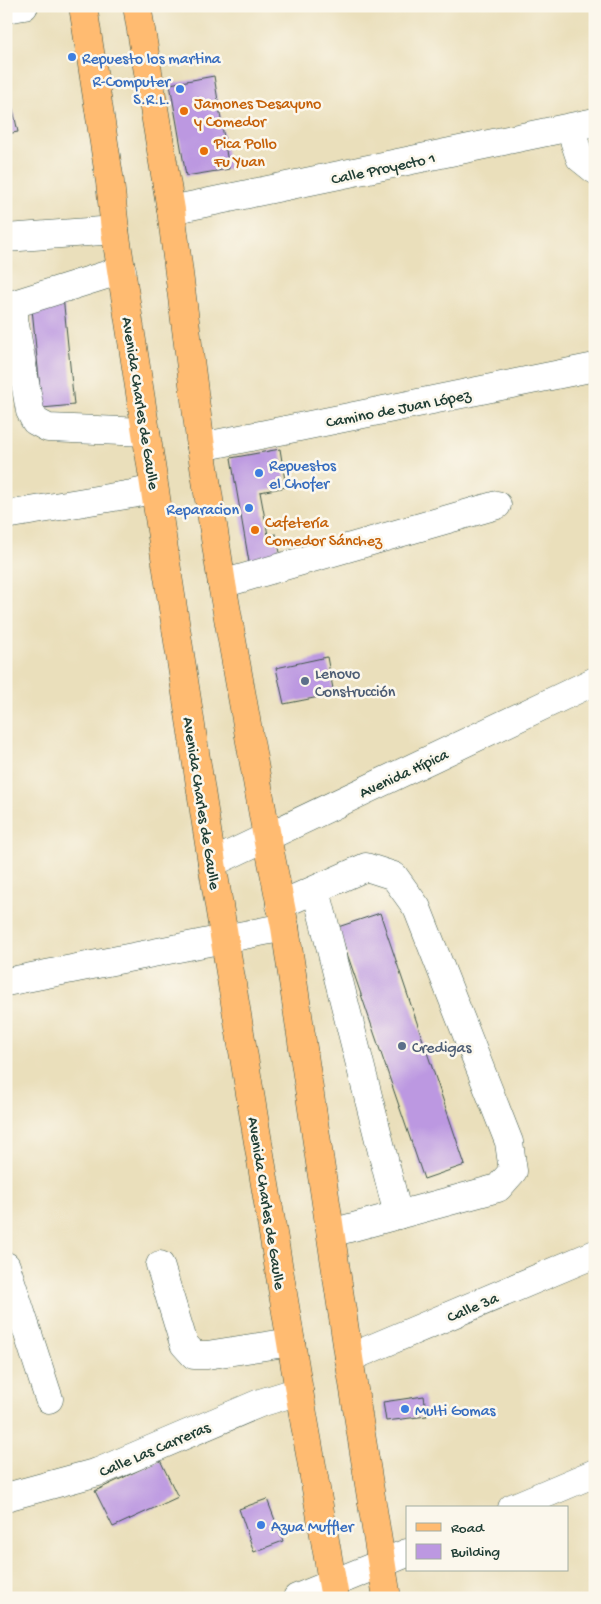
<svg xmlns="http://www.w3.org/2000/svg" width="601" height="1604" viewBox="0 0 601 1604" font-family="'Gochi Hand',sans-serif">
<rect width="100%" height="100%" fill="#fbf7ec"/>
<filter id="ink" filterUnits="userSpaceOnUse"><feTurbulence type="fractalNoise" baseFrequency=".02" numOctaves="2"/><feDisplacementMap in="SourceGraphic" scale="10" xChannelSelector="R" yChannelSelector="G"/><feConvolveMatrix kernelMatrix="1 2 1 2 8 2 1 2 1" color-interpolation-filters="sRGB"/></filter>
<filter id="wash" filterUnits="userSpaceOnUse"><feTurbulence type="fractalNoise" baseFrequency=".0096" numOctaves="4" result="noise"/><feDisplacementMap in="SourceGraphic" scale="20" xChannelSelector="R" yChannelSelector="G"/><feGaussianBlur stdDeviation="1.12" result="paint"/><feColorMatrix in="noise" values="0 0 0 0 0 0 0 0 0 0 0 0 0 0 0 0 0 1.4 0 .05"/><feComposite in="paint" operator="in"/></filter>
<g filter="url(#wash)">
<rect width="100%" height="100%" fill="#eadfbb"/>
<g id="blocks">
<g fill="#bc98e1">
<path d="M214,76L229,169L186,176L170,84Z"/>
<path d="M6,78L18,132L6,134Z"/>
<path d="M63,296L74,405L42,408L31,299Z"/>
<path d="M280,449L286,487L260,492L268,535L276,534L281,557L249,562L231,458Z"/>
<path d="M327,657L334,694L284,704L276,668Z"/>
<path d="M380,913L465,1165L424,1179L338,927Z"/>
<path d="M424,1396L427,1416L386,1421L383,1402Z"/>
<path d="M160,1460L178,1497L113,1527L95,1491Z"/>
<path d="M267,1499L283,1541L254,1552L239,1509Z"/>
</g>
</g>
</g>
<g filter="url(#ink)">
<use href="#blocks" fill-opacity="0" stroke="#3d5548" stroke-width="1"/>
<g fill="none" stroke-linecap="round" stroke-linejoin="round">
<g stroke="#3d5548" stroke-width="29">
<g id="minor">
<path d="M6,9L24,6"/>
<path d="M570,128L580,158L595,170"/>
<path d="M171,210L595,122"/>
<path d="M6,238L115,230"/>
<path d="M122,270L17,303L14,312V319L30,411L35,421L48,428L146,432"/>
<path d="M201,447L595,367"/>
<path d="M6,515L132,494L154,489"/>
<path d="M222,584L497,505"/>
<path d="M212,863L595,681"/>
<path d="M316,890L398,1215"/>
<path d="M280,905L366,867L394,876L417,908L509,1142L513,1171L498,1188L331,1233"/>
<path d="M6,982L285,927"/>
<path d="M160,1265L184,1344L194,1355H207L291,1342"/>
<path d="M6,1266L49,1399"/>
<path d="M349,1358L595,1254"/>
<path d="M6,1497L98,1472L260,1403L299,1391"/>
<path d="M512,1508L595,1473"/>
<path d="M297,1598L407,1553"/>
</g>
</g>
<g stroke="#3d5548" stroke-width="29">
<g id="major">
<path d="M83,6L110,182L115,230L212,863L299,1391L335,1598"/>
<path d="M137,6L171,210L201,447L222,584L267,837L285,927L349,1358L387,1598"/>
</g>
</g>
<use href="#minor" stroke="#fff" stroke-width="28"/>
<use href="#major" stroke="#ffbb71" stroke-width="28"/>
</g>
</g>
<g fill="#3f7fe0" stroke="#fbf7ec" stroke-width="2">
<circle cx="72" cy="57" r="5"/>
<circle cx="180" cy="89" r="5"/>
<circle cx="259" cy="473" r="5"/>
<circle cx="249" cy="508" r="5"/>
<circle cx="405" cy="1409" r="5"/>
<circle cx="261" cy="1525" r="5"/>
</g>
<g fill="#e8710a" stroke="#fbf7ec" stroke-width="2">
<circle cx="184" cy="111" r="5"/>
<circle cx="204" cy="151" r="5"/>
<circle cx="255" cy="530" r="5"/>
</g>
<g fill="#5c6f8a" stroke="#fbf7ec" stroke-width="2">
<circle cx="305" cy="681" r="5"/>
<circle cx="402" cy="1046" r="5"/>
</g>
<g text-anchor="middle" stroke-width="5" stroke-linejoin="round" paint-order="stroke">
<g font-size="16" fill="#366cbe" stroke="#fbf7ec" text-anchor="start">
<text x="82" y="63">Repuesto los martina</text>
<text x="170" y="86" text-anchor="end">R-Computer<tspan x="170" dy="18">S.R.L.</tspan></text>
<text x="269" y="470">Repuestos<tspan x="269" dy="18">el Chofer</tspan></text>
<text x="239" y="514" text-anchor="end">Reparacion</text>
<text x="415" y="1415">Multi Gomas</text>
<text x="271" y="1531">Azua Muffler</text>
</g>
<g font-size="16" fill="#c56008" stroke="#fbf7ec" text-anchor="start">
<text x="194" y="108">Jamones Desayuno<tspan x="194" dy="18">y Comedor</tspan></text>
<text x="214" y="148">Pica Pollo<tspan x="214" dy="18">Fu Yuan</tspan></text>
<text x="265" y="527">Cafetería<tspan x="265" dy="18">Comedor Sánchez</tspan></text>
</g>
<g font-size="16" fill="#1f3d34" stroke="#fbf7ec">
<text transform="translate(383 167) rotate(-12)" y="6">Calle Proyecto 1</text>
<text transform="translate(142 403) rotate(81)" y="6">Avenida Charles de Gaulle</text>
<text transform="translate(398 407) rotate(-11)" y="6">Camino de Juan López</text>
<text transform="translate(403 772) rotate(-25)" y="6">Avenida Hípica</text>
<text transform="translate(203 803) rotate(81)" y="6">Avenida Charles de Gaulle</text>
<text transform="translate(268 1203) rotate(81)" y="6">Avenida Charles de Gaulle</text>
<text transform="translate(472 1306) rotate(-23)" y="6">Calle 3a</text>
<text transform="translate(154 1448) rotate(-23)" y="6">Calle Las Carreras</text>
</g>
<g font-size="16" fill="#4e5e75" stroke="#fbf7ec" text-anchor="start">
<text x="315" y="678">Lenovo<tspan x="315" dy="18">Construcción</tspan></text>
<text x="412" y="1052">Credigas</text>
</g>
</g>
<rect width="601" height="1604" fill="none" stroke="#fbf7ec" stroke-width="25"/>
<rect x="406" y="1506" width="162" height="65" fill="#fbf7ec" stroke="#a3ada2"/>
<rect x="416" y="1523" width="25" height="8" fill="#ffbb71" stroke="#a3ada2"/>
<text x="451" y="1532" font-size="15" fill="#1f3d34">Road</text>
<rect x="416" y="1544" width="25" height="15" fill="#bc98e1" stroke="#a3ada2"/>
<text x="451" y="1556" font-size="15" fill="#1f3d34">Building</text>
</svg>
